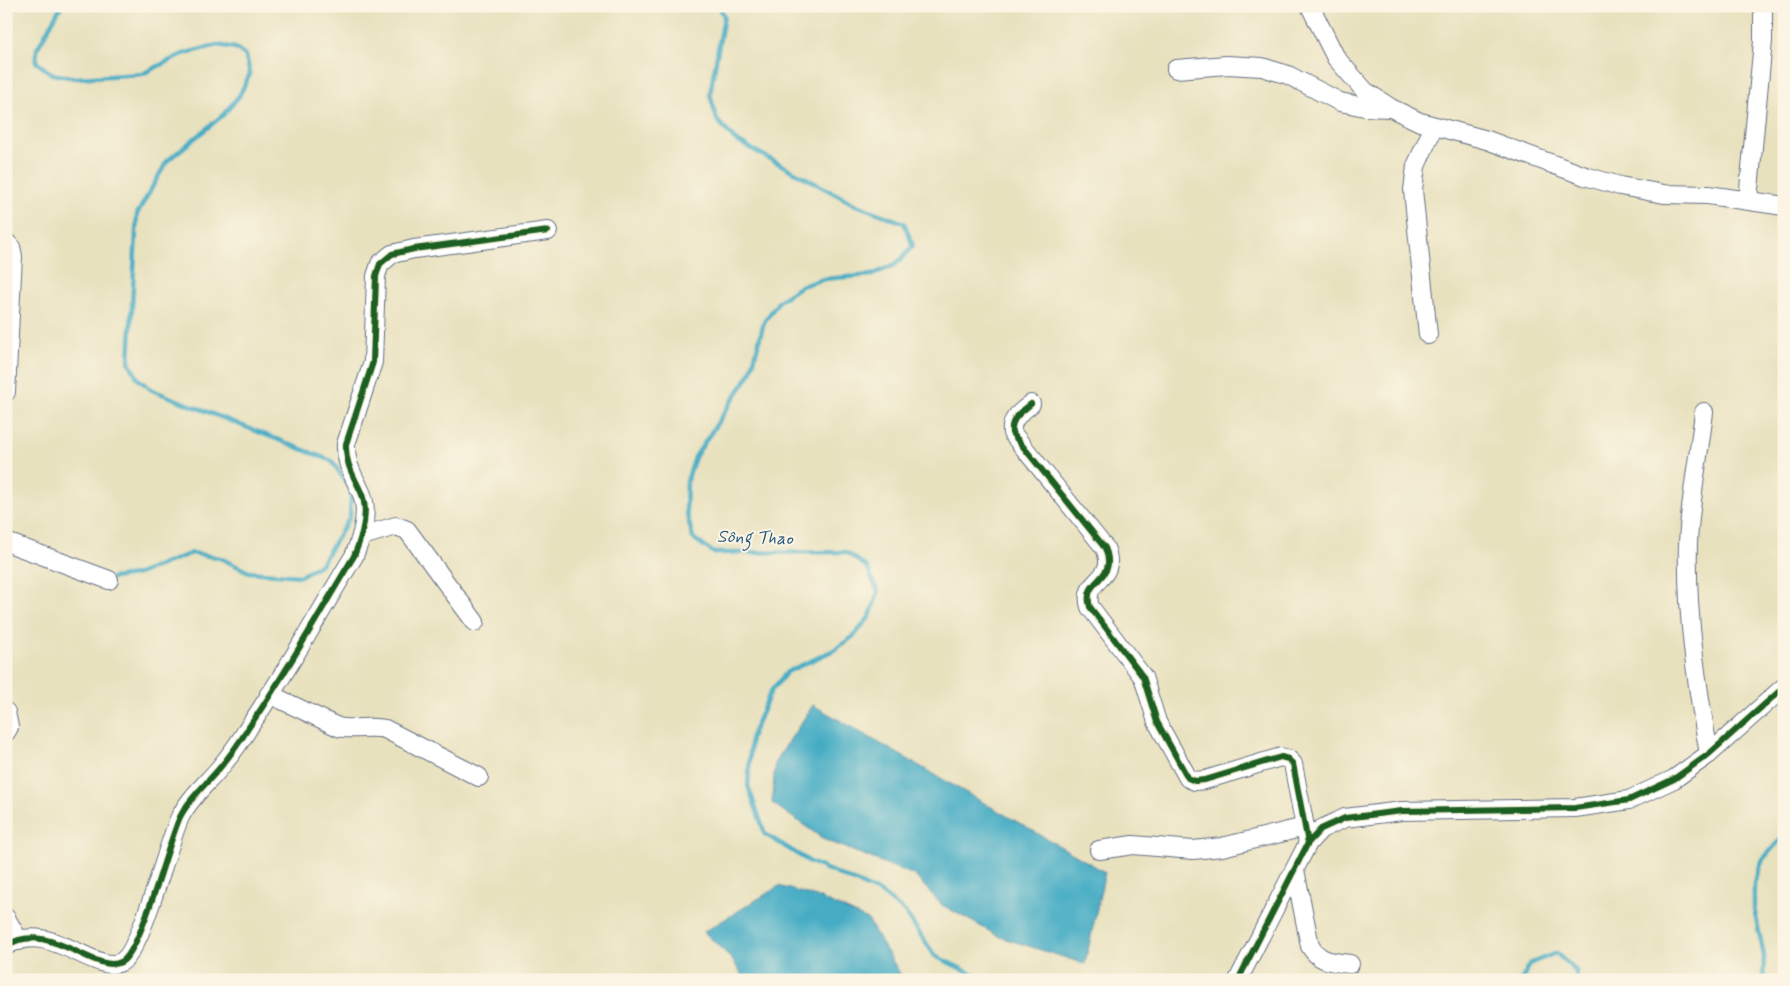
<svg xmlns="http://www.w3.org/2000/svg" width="1790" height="986" viewBox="0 0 1790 986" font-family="Mynerve,sans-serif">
<rect width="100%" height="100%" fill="#fcf5e5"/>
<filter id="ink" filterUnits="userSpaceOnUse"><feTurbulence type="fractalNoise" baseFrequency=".02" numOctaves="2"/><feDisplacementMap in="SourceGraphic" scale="10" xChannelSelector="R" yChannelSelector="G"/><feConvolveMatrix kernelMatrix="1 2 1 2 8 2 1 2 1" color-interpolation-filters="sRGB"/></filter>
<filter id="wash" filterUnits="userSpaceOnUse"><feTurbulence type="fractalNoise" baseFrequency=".0096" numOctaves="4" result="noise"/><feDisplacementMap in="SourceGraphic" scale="20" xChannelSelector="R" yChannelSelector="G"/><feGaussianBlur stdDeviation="1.12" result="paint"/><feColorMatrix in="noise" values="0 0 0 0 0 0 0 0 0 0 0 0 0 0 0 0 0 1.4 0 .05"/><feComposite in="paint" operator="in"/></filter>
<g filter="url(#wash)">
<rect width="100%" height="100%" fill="#e8e1be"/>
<g fill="#44acc4" stroke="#306e91">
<path d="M813,705L1105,872L1085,964L1000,937L942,905L914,875L825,840L772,803L775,762Z"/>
<path d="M779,886L820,898L868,920L904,980H745L731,958L704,932Z"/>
</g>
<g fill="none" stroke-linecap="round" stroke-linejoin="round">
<g stroke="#44acc4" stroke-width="4.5">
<path d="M61,6L37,49L36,62L52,74L76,78L142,74L183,54L217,45L236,48L246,56L250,74L239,96L223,115L167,161L137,214L129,362L138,379L152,390L332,461L351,490L350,517L321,564L300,576L249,572L220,558L192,553L135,575L112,578"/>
<path d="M719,6L724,16L710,94L717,120L735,140L856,205L904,223L913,246L896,264L872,275L824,279L801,286L779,301L764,322L751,372L695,457L687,481L686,511L693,538L714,553L846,552L867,567L878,592L870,616L854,636L834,650L787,672L771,691L751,737L748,786L765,834L810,862L881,893L905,912L935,956L985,980"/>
<path d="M1521,980L1531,963L1556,953L1576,971V980"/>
<path d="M1763,980L1764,956L1754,908V883L1763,859L1784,835"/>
</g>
</g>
</g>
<g filter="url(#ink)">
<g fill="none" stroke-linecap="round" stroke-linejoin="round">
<g stroke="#636d80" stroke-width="20">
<g id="minor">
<path d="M1310,6L1336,58L1365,91L1391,108L1420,122L1487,140L1585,176L1620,186L1664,194L1708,195L1784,206"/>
<path d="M1176,69L1227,65L1262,67L1288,75L1340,102L1365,107L1390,108"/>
<path d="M1748,200L1763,41V6"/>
<path d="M6,242L11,247L13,256L6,392"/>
<path d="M1428,335L1413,190L1416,166L1434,126"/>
<path d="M1031,404C1020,413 1010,419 1012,433L1105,548C1119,582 1081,577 1090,607L1143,677L1157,722L1188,778L1195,781L1205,780L1281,757L1288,759L1293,764L1308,843"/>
<path d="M1704,412C1699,455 1690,500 1688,543C1686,615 1697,685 1709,754"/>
<path d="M362,536L396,526L407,530L475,622"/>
<path d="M6,542L109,580"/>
<path d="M269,694L338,727C353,731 369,725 385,729L479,777"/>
<path d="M6,712L9,727L6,732"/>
<path d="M1099,850L1133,845L1193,850L1222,847L1305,827"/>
<path d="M1295,870L1310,946C1319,962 1333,962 1350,964"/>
<path d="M6,918L19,941"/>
<path d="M6,946C48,918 95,975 121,962C141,953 168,842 180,817C189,799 205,785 218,770C229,757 240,742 249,727C287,672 319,613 354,556C362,537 370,512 361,492C353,475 345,463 346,444L373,362L376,276L380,264L392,254L414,249L548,231"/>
<path d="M1238,980L1308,843L1321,829L1345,818L1402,811L1575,808L1629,800L1674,779L1709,754L1784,687"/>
</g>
</g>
<use href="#minor" stroke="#fff" stroke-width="18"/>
<g stroke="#fcf5e5" stroke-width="9">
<g id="cycleway">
<path d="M1031,404C1020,413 1010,419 1012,433L1105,548C1119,582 1081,577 1090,607L1143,677L1157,722L1188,778L1195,781L1205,780L1281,757L1288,759L1293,764L1308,843"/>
<path d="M6,946C48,918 95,975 121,962C141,953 168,842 180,817C189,799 205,785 218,770C229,757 240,742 249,727C287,672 319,613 354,556C362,537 370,512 361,492C353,475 345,463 346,444L373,362L376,276L380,264L392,254L414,249L548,231"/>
<path d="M1238,980L1308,843L1321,829L1345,818L1402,811L1575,808L1629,800L1674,779L1709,754L1784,687"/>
</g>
</g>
<use href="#cycleway" stroke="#1b5e20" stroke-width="6"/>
</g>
</g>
<g text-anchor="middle" stroke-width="4" stroke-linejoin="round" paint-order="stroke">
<g font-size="18" font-style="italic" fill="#295b82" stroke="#fcf5e5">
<text transform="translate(755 537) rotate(2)" y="6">Sông Thao</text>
</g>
</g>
<rect width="1790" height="986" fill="none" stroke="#fcf5e5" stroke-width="25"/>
</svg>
